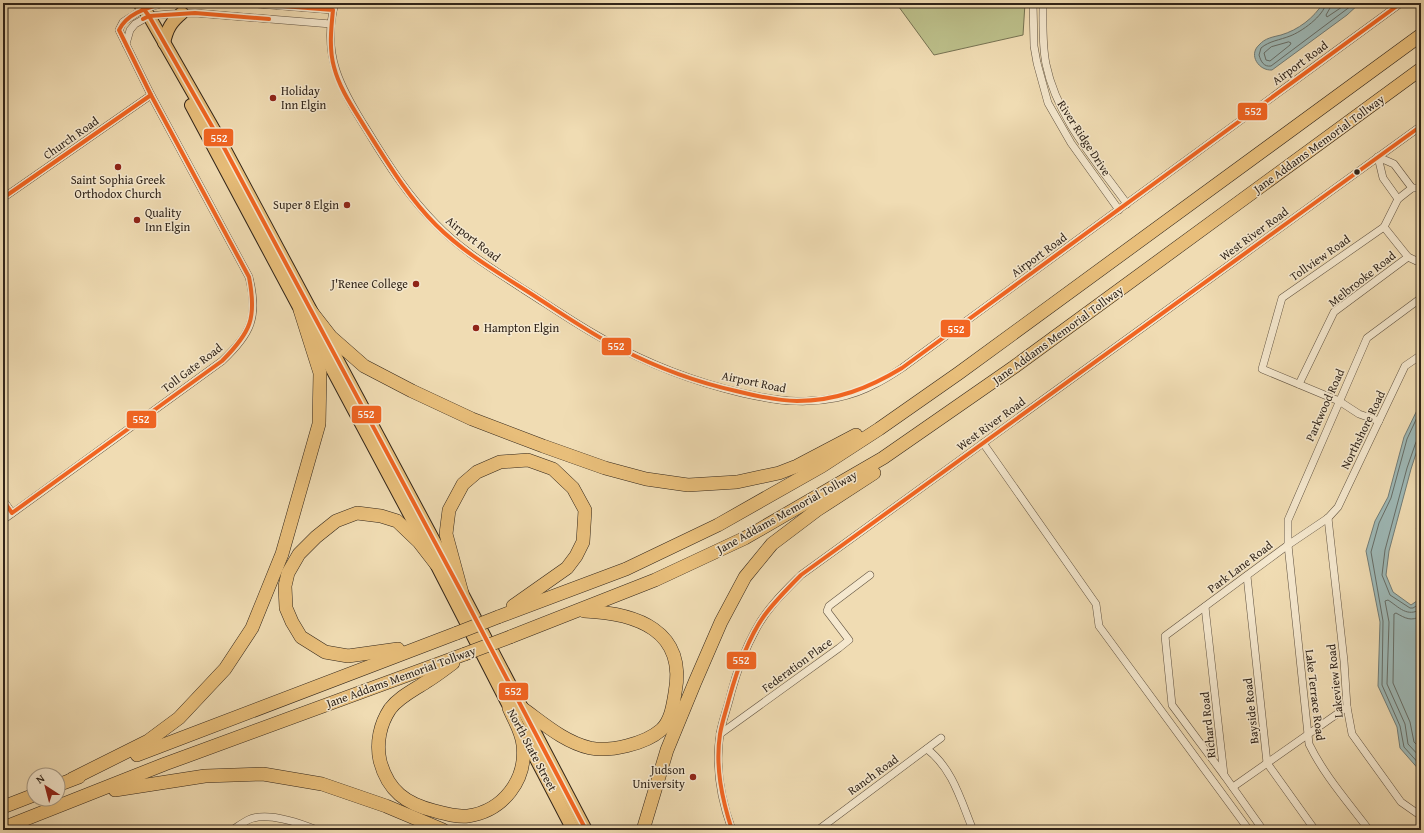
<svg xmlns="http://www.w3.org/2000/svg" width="1424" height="833" viewBox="0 0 1424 833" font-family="'Gentium Book Plus',serif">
<rect width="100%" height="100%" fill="#f0dcb3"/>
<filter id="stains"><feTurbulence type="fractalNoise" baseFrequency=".005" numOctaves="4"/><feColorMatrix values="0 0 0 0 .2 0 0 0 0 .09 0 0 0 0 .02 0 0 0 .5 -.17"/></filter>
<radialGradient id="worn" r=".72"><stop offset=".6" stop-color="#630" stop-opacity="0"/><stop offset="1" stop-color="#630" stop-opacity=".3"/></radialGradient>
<path fill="#bcbf8a" stroke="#767252" d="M896,3H1025L1023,35L934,55Z"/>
<g fill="#9eb9b7" stroke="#727d78">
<path d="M1323,3H1360L1347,15L1272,70C1259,71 1248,55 1259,45C1265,38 1273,37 1281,35C1298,30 1314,18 1323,3Z"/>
<path d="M1421,402V438L1411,469L1389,551L1386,575L1393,592L1411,605L1421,598V772L1400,748L1397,727L1378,686L1380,622L1366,551L1375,521L1388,497L1404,437Z"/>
</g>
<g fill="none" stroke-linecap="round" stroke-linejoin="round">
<g stroke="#676e68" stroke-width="1">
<path d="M1326,3C1324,16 1301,32 1290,36C1280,40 1269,41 1261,48L1259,55C1261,62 1264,67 1271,66L1355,3"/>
<path d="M1331,3L1330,8L1326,15L1327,17L1348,3"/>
<path d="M1289,42L1291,43L1290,45L1270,61L1266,60L1264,53L1271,47Z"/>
<path d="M1421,409L1407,439L1391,498L1379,523L1371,552L1383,621L1382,685L1400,726L1404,747L1421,766"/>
<path d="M1421,439H1418L1416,442L1407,468L1385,550L1382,575L1390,595L1410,608H1413L1421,603"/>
<path d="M1421,609C1407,618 1399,607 1388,600L1385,601L1389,622L1387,684L1405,724L1408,744L1421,758"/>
<path d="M1421,616C1411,622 1405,618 1396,613L1394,614L1393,683L1410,722L1414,742L1421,749"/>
</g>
<g stroke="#605240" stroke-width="8">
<g id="minor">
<path d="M246,3L333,10"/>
<path d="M335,3C321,54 341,89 367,130C387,163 408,196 436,224C461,250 493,269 523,289C550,306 577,325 605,340C648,364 695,382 742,393C760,397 778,401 796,401C822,402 852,397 875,384C884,380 893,374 902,368L1401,3"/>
<path d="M1033,3L1034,46L1037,63L1048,103L1071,143L1119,210"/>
<path d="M1043,3C1043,23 1042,44 1046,64C1057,118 1096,161 1127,204"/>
<path d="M126,44L130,30L135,24L149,16L169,14L195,13L331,24"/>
<path d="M1378,157L1383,178L1398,199"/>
<path d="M1378,157L1394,164L1412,188"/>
<path d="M3,198L151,95"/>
<path d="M1384,227L1408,257L1421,263"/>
<path d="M1299,384L1334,312L1408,257"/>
<path d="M1379,421L1359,414L1339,401L1262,369L1282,298L1384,227L1398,199L1412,188H1421"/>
<path d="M983,443L1096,604L1099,626L1249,830"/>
<path d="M3,500L12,513"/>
<path d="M1328,518L1344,661L1347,707L1352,734L1401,802L1421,816"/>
<path d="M3,520L222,361C251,334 259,317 249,277L151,95L119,30L123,22L143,9L164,3"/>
<path d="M1420,528L1421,525"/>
<path d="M1247,576L1267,763L1315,830"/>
<path d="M1205,607L1224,775L1263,830"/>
<path d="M720,734L839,648L849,640L827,611L829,606L870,575"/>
<path d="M927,749C953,769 961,801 973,830"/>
<path d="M1224,775L1172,705L1165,636L1288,545L1328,518L1338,507L1405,366L1421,355"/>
<path d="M1233,787L1347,707"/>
<path d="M232,830C237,827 242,823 248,820C266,811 300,823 317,830"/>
<path d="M732,830C721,800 715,766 720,734C722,721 728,707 731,693C737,671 744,651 755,631C766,609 784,592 801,575L1421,126"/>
<path d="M818,830L941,738"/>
<path d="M1369,830C1348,802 1324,775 1309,744L1288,545V520L1367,338L1421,298"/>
</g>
</g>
<g stroke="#302419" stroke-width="14">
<g id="primary">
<path d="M139,3L149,16L221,142L462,593L586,830"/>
<path d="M164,43C167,29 171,22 182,13"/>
<path d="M191,105L436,564L514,716"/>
<path d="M522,732L573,830"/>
</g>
</g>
<g stroke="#302419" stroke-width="14">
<g id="motorway">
<path d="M310,310L331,337L364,366L412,391L472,419L543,446L605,468L646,479L688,485L737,482L779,473L797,466L856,435"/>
<path d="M462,593L446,534L449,510L463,484L477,472L500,462L528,460L553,469L573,488L585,510L583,542L576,556L567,568L513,606"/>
<path d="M498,617L626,569L718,525L822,466L879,429L959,373L1421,35"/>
<path d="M510,637L655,580L745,538L883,458L1014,367L1421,69"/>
<path d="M398,649L348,656L325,652L301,637L292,622L286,608L285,586L288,573L299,554L316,537L336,521L357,513L381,516L397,521L419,542L436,564"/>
<path d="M453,663C445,669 436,676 426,682C414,690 399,697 390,709C380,724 376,743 380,761C388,791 406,804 435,811C446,814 457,817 468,816C503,811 527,780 523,745C522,732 514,720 509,708"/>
<path d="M522,708C543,723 564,742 590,748C610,752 645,744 661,730C671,721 673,705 675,693C687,630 636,613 584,611"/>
<path d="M137,755L457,633"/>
<path d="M72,779L148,741L179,718L225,669L252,628L282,554L319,424L320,373L300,310"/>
<path d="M58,785L79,777"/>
<path d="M115,790L205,776L263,774L322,784L386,806L443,830"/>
<path d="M3,807L34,795"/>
<path d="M3,828L165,764L465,654"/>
<path d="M643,830L667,750L695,682L721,622L745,577L772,544L817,510L874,473"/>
</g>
</g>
<use href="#minor" stroke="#f5e8ce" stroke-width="7"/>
<use href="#primary" stroke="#e8be7a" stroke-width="12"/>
<use href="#motorway" stroke="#e8be7a" stroke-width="13"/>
<g stroke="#302419" stroke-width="14" stroke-linecap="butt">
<g id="motorway-bridge">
<path d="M457,633L498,617"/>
<path d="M465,654L510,637"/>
</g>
</g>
<use href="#motorway-bridge" stroke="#e8be7a" stroke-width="13"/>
<g stroke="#f5e8ce" stroke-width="7">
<g id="bus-1">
<path d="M139,3L149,16L221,142L462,593L586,830"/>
<path d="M246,3L333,10C331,29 329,49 334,67C340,90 354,109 366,129C387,162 408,197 436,225C465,254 502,275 536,297C564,315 591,334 621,349C658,368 696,382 736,391C756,396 777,401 797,401C836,401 869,388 902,368L1401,3"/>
<path d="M143,19L149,16L195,13L269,19"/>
<path d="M3,198L151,95"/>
<path d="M3,500L12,513L222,361C251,332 257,318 249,277L151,95L119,30C127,13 147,8 164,3"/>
<path d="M732,830C722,799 715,767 720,734C722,722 726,711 729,699C737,670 747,640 764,616C775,601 788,588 801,575L1421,126"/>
</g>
</g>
<use href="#bus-1" stroke="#f26522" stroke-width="4"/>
</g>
<g fill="#8f2418" stroke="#f5e8ce" stroke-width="1.5">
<circle cx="273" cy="98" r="4"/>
<circle cx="118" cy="167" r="4"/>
<circle cx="347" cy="205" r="4"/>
<circle cx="137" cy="220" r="4"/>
<circle cx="416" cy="284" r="4"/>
<circle cx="476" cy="328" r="4"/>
<circle cx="693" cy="777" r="4"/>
</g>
<circle fill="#302419" stroke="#f5e8ce" stroke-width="1.5" cx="1357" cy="172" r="3.5"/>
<g text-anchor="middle" stroke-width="3" stroke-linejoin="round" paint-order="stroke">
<g font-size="12" fill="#302419" stroke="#f5e8ce">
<text transform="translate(1300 63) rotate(-36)" y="4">Airport Road</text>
<text transform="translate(71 138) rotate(-35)" y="4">Church Road</text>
<text transform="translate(1084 138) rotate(57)" y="4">River Ridge Drive</text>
<text transform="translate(1319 144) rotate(-36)" y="4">Jane Addams Memorial Tollway</text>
<text transform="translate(1254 234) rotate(-36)" y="4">West River Road</text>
<text transform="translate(473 239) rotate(38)" y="4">Airport Road</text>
<text transform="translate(1039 255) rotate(-36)" y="4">Airport Road</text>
<text transform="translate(1320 258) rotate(-35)" y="4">Tollview Road</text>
<text transform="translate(1362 279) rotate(-38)" y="4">Melbrooke Road</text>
<text transform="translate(1058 335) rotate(-36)" y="4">Jane Addams Memorial Tollway</text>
<text transform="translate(192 368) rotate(-37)" y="4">Toll Gate Road</text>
<text transform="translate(754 382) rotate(12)" y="4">Airport Road</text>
<text transform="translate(1325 405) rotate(-66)" y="4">Parkwood Road</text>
<text transform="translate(991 424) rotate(-36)" y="4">West River Road</text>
<text transform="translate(1363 430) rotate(-64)" y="4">Northshore Road</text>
<text transform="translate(787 512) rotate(-29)" y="4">Jane Addams Memorial Tollway</text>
<text transform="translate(1240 567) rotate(-37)" y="4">Park Lane Road</text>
<text transform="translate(797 665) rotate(-36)" y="4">Federation Place</text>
<text transform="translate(401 677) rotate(-20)" y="4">Jane Addams Memorial Tollway</text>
<text transform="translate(1335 681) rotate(-96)" y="4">Lakeview Road</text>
<text transform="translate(1315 695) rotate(83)" y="4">Lake Terrace Road</text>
<text transform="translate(1251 711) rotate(-96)" y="4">Bayside Road</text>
<text transform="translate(1208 725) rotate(-96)" y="4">Richard Road</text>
<text transform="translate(532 750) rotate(62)" y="4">North State Street</text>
<text transform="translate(873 775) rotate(-36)" y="4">Ranch Road</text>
</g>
<g font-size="12" fill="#302419" stroke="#f5e8ce" text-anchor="start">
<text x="281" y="95">Holiday<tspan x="281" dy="14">Inn Elgin</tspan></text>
<text x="118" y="184" text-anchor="middle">Saint Sophia Greek<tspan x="118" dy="14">Orthodox Church</tspan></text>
<text x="339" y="209" text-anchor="end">Super 8 Elgin</text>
<text x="145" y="217">Quality<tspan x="145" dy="14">Inn Elgin</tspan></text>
<text x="408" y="288" text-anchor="end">J'Renee College</text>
<text x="484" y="332">Hampton Elgin</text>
<text x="685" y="774" text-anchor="end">Judson<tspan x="685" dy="14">University</tspan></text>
</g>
</g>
<g stroke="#f5e8ce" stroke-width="1.5">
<rect x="1237" y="102" width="31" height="19" rx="4" fill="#f26522"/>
<rect x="203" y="128" width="31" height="19" rx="4" fill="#f26522"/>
<rect x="940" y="319" width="31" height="19" rx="4" fill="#f26522"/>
<rect x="601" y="337" width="31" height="19" rx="4" fill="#f26522"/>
<rect x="351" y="405" width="31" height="19" rx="4" fill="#f26522"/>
<rect x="126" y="410" width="31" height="19" rx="4" fill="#f26522"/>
<rect x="726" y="651" width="31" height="19" rx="4" fill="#f26522"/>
<rect x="498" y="682" width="31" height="19" rx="4" fill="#f26522"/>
</g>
<g font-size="11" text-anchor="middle" font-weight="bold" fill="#fff">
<text x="1253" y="115">552</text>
<text x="219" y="142">552</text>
<text x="956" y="333">552</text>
<text x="616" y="350">552</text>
<text x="366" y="418">552</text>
<text x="141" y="423">552</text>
<text x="741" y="664">552</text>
<text x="513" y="695">552</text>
</g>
<rect width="1424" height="833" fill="none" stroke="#f0dcb3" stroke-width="16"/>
<rect x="4" y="4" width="1416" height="825" fill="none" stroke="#302419" stroke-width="2"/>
<rect x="8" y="8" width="1408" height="817" fill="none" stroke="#302419"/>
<g transform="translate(46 787) rotate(324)"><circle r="19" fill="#f5e8ce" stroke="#a69a86"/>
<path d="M0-3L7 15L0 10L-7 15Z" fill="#8f2418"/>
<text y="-6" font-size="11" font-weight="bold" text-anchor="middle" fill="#302419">N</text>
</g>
<rect width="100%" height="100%" filter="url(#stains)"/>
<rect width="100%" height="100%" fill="url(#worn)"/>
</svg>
